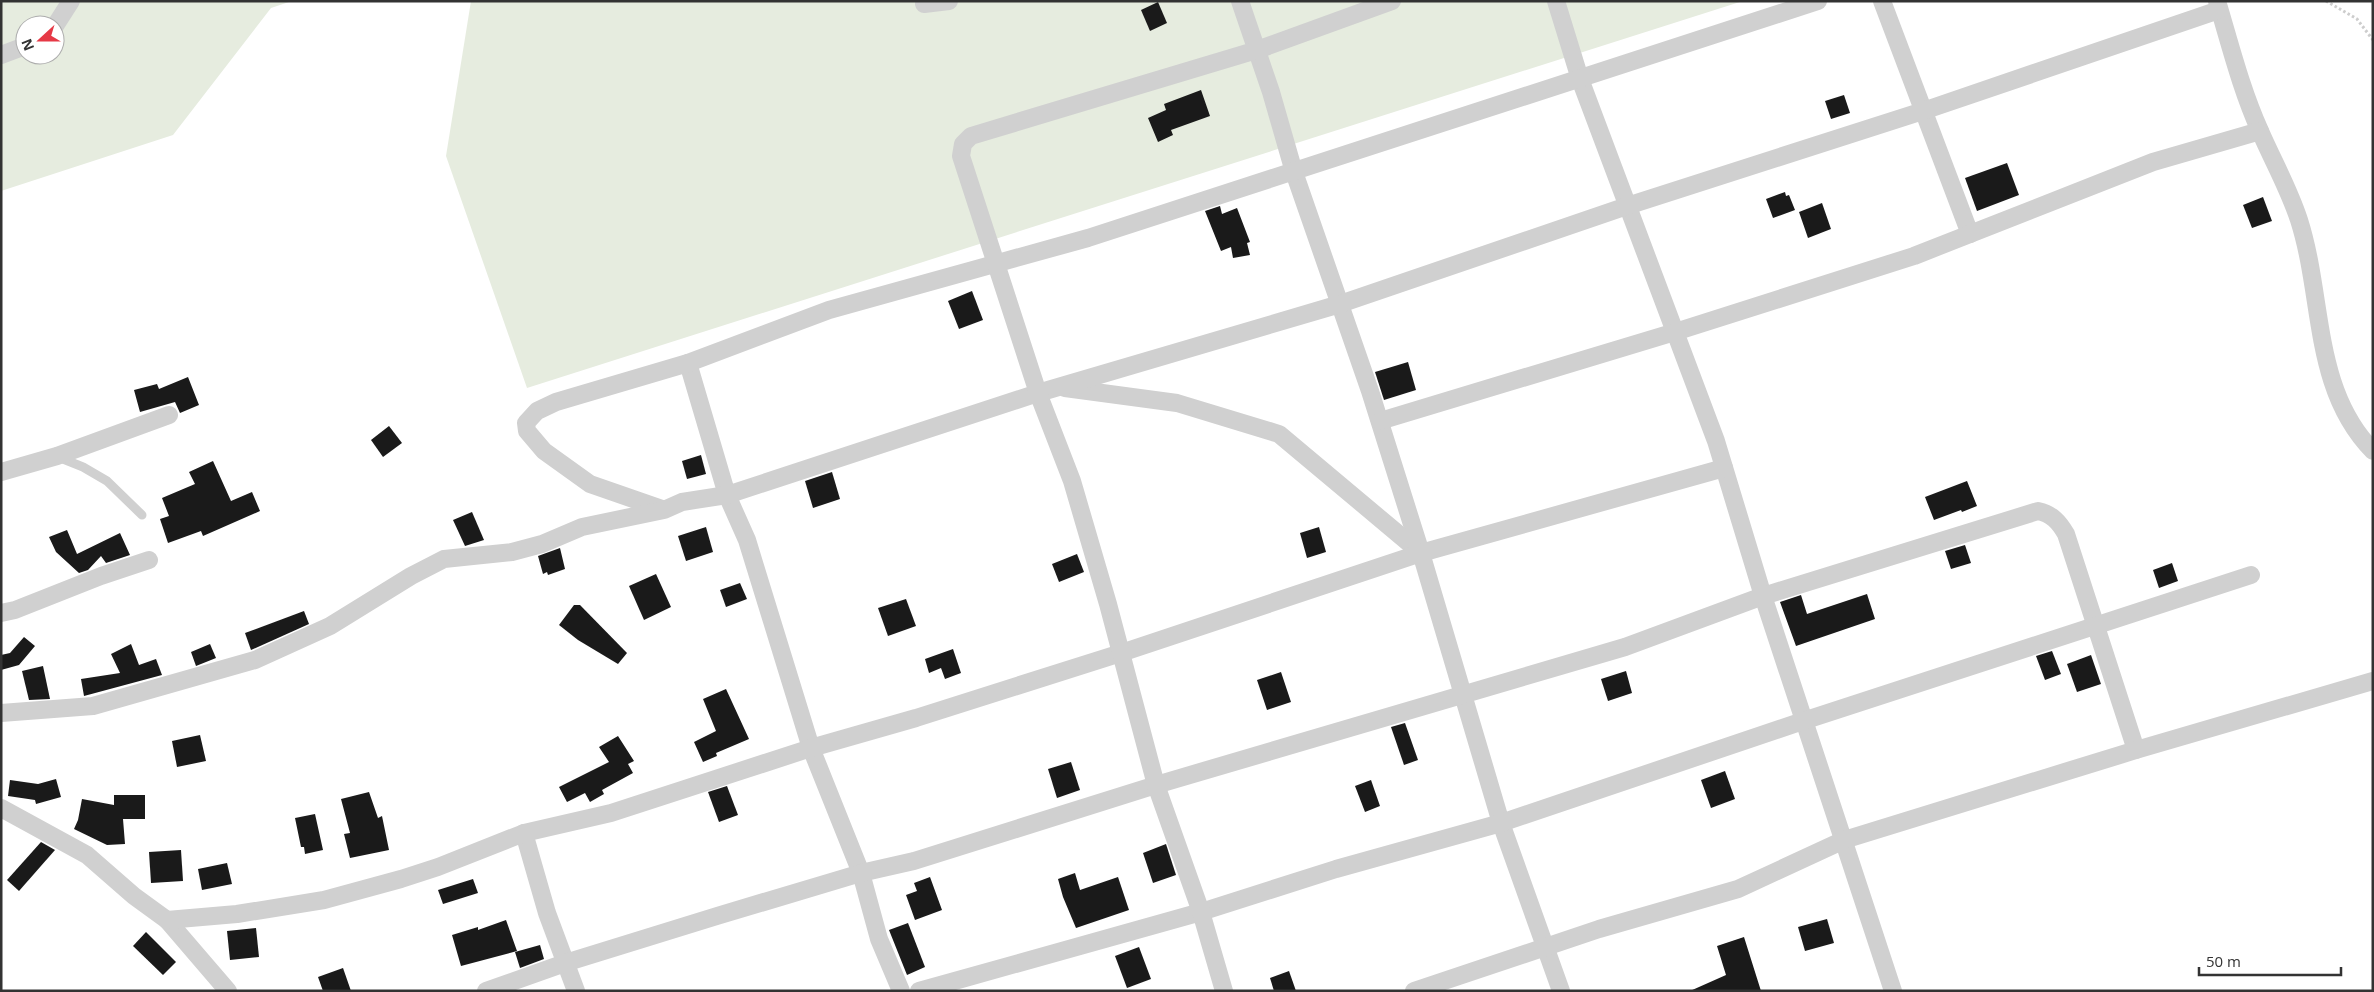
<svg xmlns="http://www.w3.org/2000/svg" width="2374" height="992" viewBox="0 0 2374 992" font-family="'Open Sans',sans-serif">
<rect width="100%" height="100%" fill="#fff"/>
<g fill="#e6ecdf" fill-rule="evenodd">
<path d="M1,1H292L271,8L173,135L1,191ZM25,25H55V55H25Z"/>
<path d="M471,1H1743L527,388L446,156Z"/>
</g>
<g fill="#1a1a1a">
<path d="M1158,2L1167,23L1150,31L1141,10Z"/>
<path d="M1201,90L1210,116L1171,130L1173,135L1158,142L1148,118L1166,110L1164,104Z"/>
<path d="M1844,95L1850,113L1831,119L1825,101Z"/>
<path d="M2007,163L2019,195L1977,211L1965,178Z"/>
<path d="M1785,192L1786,196L1789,195L1795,210L1773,218L1766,199Z"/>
<path d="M2263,197L2272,221L2252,228L2243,205Z"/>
<path d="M1822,203L1831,229L1808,238L1799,212Z"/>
<path d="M1220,206L1222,214L1237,208L1250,242L1247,243L1250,255L1233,258L1231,247L1221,251L1205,211Z"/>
<path d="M972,291L983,320L959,329L948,301Z"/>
<path d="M1408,362L1416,390L1384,400L1375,372Z"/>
<path d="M188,377L199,405L180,413L175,402L140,412L134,390L157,384L159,389Z"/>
<path d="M389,426L402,443L383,457L371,440Z"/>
<path d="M701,455L706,474L687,479L682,461Z"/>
<path d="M213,461L231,501L252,492L260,511L203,536L201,531L168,543L160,519L169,516L162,498L195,484L189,472Z"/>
<path d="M832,472L840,499L813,508L805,481Z"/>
<path d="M1967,481L1977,506L1962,512L1961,510L1934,520L1925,497Z"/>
<path d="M472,512L484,540L465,546L453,520Z"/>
<path d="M706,527L713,552L686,561L678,536Z"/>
<path d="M1319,527L1326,552L1307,558L1300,533Z"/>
<path d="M67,530L77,554L120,533L130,555L106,563L101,556L88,570L79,573L56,552L49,537Z"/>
<path d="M1965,545L1971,563L1951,569L1945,551Z"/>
<path d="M560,548L565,569L548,575L547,572L543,574L538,556Z"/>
<path d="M1077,554L1084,572L1059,582L1052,564Z"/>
<path d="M2172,563L2178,581L2159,588L2153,570Z"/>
<path d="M656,574L671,607L644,620L629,586Z"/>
<path d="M740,583L747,599L726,607L720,590Z"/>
<path d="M1867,594L1875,619L1796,646L1780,602L1801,595L1807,614Z"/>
<path d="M906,599L916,626L888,636L878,608Z"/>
<path d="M574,605H580L627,653L618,664L578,640L559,625Z"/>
<path d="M304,611L309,624L251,650L245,633Z"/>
<path d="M24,637L35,646L19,665L1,670V655L10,653Z"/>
<path d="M131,644L139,665L156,659L162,675L84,696L81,679L120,673L111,654Z"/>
<path d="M210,644L216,658L196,666L191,652Z"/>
<path d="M953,649L961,673L945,679L941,668L929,673L925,659Z"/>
<path d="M2052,651L2061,674L2045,680L2036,656Z"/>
<path d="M2091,655L2101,684L2077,692L2067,664Z"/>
<path d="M43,666L50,699L29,700L22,671Z"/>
<path d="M1626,671L1632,693L1608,701L1601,679Z"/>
<path d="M1281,672L1291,702L1267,710L1257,680Z"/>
<path d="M726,689L749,739L716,753L717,756L703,762L694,742L716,731L703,699Z"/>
<path d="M1405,723L1418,760L1404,765L1391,727Z"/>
<path d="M200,735L206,761L177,767L172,741Z"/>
<path d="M618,736L634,761L628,764L633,773L602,790L604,794L590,802L585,793L567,802L559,787L609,762L599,747Z"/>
<path d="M1071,762L1080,790L1057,798L1048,769Z"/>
<path d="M1725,771L1735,799L1711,808L1701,780Z"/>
<path d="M56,779L61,797L36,804L35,800L8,796L10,780L38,784Z"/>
<path d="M1371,780L1380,806L1365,812L1355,786Z"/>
<path d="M727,786L738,815L719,822L708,792Z"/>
<path d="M369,792L378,818L382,816L389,850L350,858L344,834L350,833L341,799Z"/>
<path d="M114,795H145V819H123L125,844L107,845L74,829L78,820L82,799L114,805Z"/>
<path d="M315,814L323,850L305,854L304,847H301L295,818Z"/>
<path d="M41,842L55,850L19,891L7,880Z"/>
<path d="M1166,844L1176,875L1153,883L1143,853Z"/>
<path d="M181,850L183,881L151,883L149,852Z"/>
<path d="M227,863L232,884L202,890L198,869Z"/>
<path d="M1075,873L1080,890L1118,877L1129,910L1076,928L1063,897L1058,879Z"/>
<path d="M930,877L942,910L915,920L906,895L917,891L914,883Z"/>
<path d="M473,879L478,893L443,904L438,890Z"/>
<path d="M1827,919L1834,943L1805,951L1798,927Z"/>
<path d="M506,920L517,951L461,966L452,935L478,927V930Z"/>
<path d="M908,923L925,967L907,975L889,930Z"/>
<path d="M256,928L259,957L230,960L227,931Z"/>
<path d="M146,932L176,962L163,975L133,946Z"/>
<path d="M1744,937L1761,991H1690L1726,975L1717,946Z"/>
<path d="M540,945L544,959L520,968L515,952Z"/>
<path d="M1139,947L1151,979L1127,988L1115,956Z"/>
<path d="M343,968L351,991H323L318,977Z"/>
<path d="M1289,971L1296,991H1274L1270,978Z"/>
</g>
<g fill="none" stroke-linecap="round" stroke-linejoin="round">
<path stroke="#cdcdcd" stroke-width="3" stroke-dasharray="2.5 2.5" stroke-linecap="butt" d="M2326,1L2357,19L2373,40"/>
<path stroke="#d0d0d0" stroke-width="9" d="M58,457L83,467L107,481L142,515"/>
<g stroke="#d0d0d0" stroke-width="18">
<path d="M1240,1L1271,92L1294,172L1370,391L1421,553"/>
<path d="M1556,1L1580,79L1716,441L1763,596L1893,991"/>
<path d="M1882,1L1970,234"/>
<path d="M2217,1C2230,44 2241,89 2260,131C2273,161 2289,189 2299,220C2324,298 2312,389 2373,451"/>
<path d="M924,4L949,1"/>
<path d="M55,26L71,1"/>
<path d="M1,55L25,46"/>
<path d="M688,363L727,495L747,540L811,748L861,873L879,939L901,991"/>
<path d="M1065,388L1177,403L1279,434L1421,553L1501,823L1561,991"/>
<path d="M1380,421L1675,332L1914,256L2153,162L2260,131"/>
<path d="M1,472L57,456L169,415"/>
<path d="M662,509L590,484L544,451L527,431L526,423L537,411L556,402L688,363L829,310L1088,238L1818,1"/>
<path d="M1,613L15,610L101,576L149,560"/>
<path d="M1,713L93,706L255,660L330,626L411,576L444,559L512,552L542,544L582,527L664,510L682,502L727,495L1038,393L1340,304L1627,206L1923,111L2219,10"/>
<path d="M1,808L87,855L134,896L167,920L228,991"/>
<path d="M524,833L547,913L576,991"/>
<path d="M167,920L237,914L324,900L401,879L438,867L524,833L611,813L811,748L916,718L1121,653L1421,553L1724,468"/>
<path d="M486,991L565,963L717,916L861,873L914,861L1156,785L1625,647L1763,596L2038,511C2052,514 2059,522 2066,534L2136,750"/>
<path d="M919,991L1201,912L1336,869L1501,823L1803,721L2251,575"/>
<path d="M1224,991L1201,912L1156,785L1108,604L1072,481L1038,393L961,156L963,144L971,136L1257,50L1392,1"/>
<path d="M1414,991L1599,929L1738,889L1844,840L2136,750L2373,681"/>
</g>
</g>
<rect width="2374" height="992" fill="none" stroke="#333333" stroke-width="5"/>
<g transform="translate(40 40) rotate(249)"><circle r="24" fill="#ffffff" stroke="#adadad"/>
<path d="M0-4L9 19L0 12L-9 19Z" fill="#e63946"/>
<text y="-8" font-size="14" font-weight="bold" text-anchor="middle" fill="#333333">N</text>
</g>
<path d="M2199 967v8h142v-8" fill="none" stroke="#333333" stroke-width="2.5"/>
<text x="2206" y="967" font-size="15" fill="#333333" stroke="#ffffff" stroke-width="4" paint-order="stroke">50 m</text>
</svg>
